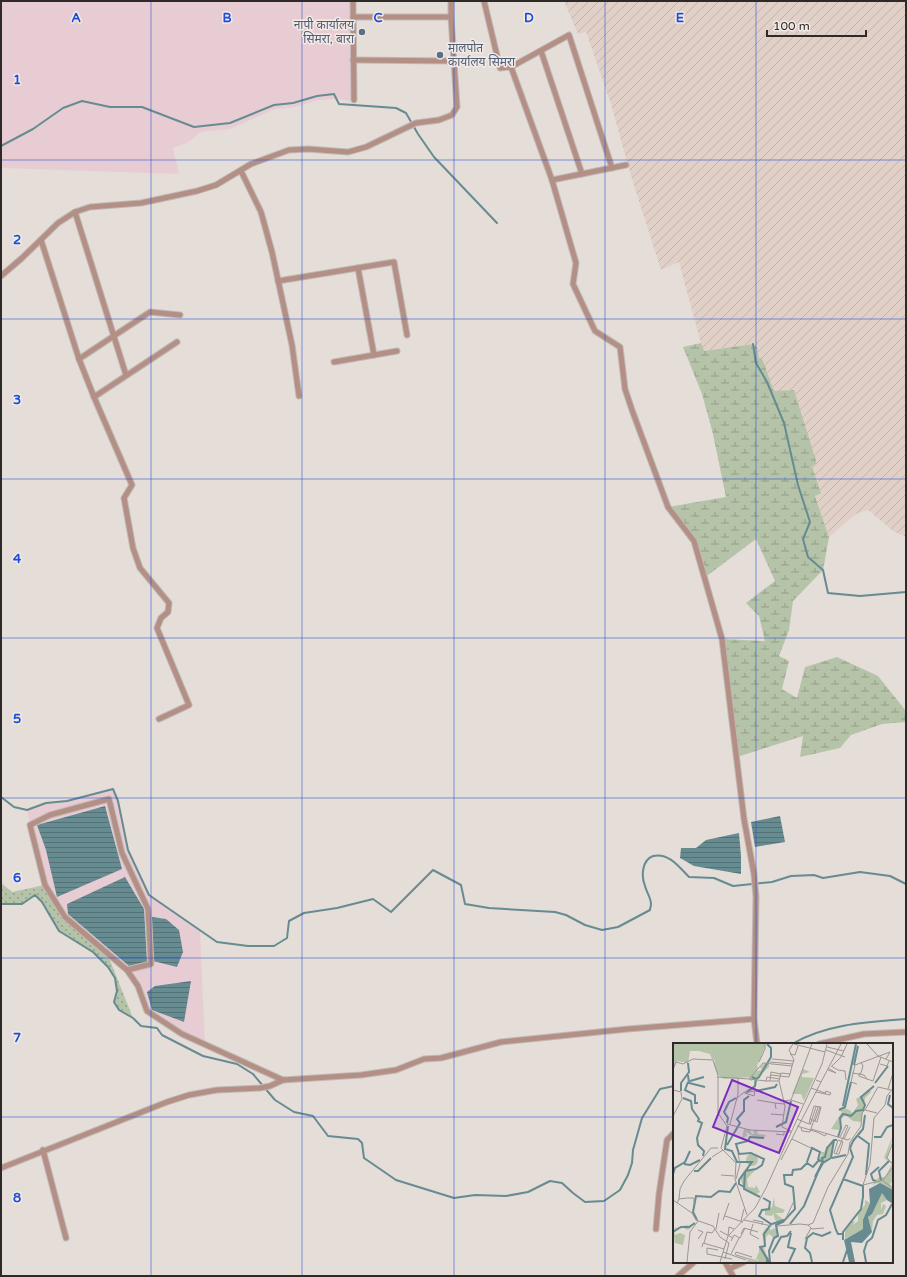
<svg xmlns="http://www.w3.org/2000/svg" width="907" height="1277" viewBox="0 0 907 1277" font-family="'Varela Round','Noto Sans Devanagari',sans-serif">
<defs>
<pattern id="industrial-furrows" width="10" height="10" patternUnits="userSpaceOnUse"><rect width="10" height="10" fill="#e1d0c8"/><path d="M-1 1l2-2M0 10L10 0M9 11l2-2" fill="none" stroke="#c1b3ac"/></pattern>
<pattern id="grass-dots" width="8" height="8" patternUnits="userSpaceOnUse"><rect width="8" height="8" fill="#b5c4a8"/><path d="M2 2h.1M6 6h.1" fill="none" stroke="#949f89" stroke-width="1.8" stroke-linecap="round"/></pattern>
<pattern id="wetland-marsh" width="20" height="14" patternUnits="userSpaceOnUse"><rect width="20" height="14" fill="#b5c4a8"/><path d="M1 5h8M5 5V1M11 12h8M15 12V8" fill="none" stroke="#949f89"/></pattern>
<pattern id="water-rules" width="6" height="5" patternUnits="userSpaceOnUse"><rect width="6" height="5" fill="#668b91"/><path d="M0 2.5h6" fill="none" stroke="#547276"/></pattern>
</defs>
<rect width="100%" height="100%" fill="#e5ddd8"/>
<g fill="#e7cdd3">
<path d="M1,1H352L354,100L351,101L337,99L318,100L295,107L275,109L230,129L201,132L187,143L173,148L179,174L1,168Z"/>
<path d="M113,789L118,801L128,850L149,895L200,931L205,1044L182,1034L147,1011L138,986L127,970L66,918L45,885L30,825L27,810L46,803L67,801Z"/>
</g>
<path fill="url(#industrial-furrows)" d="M564,1H906V537L893,531L868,510L856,514L829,537L815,496L821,492L812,466L817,464L774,391L762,358L759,359L757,347L753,344L703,351L679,262L661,270L631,176L611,104L586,32L578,34Z"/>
<path fill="url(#grass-dots)" d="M1,883L12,892L45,885L65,917L107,953L133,1018L119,1010L114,1002L117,991L115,978L108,967L94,954L59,931L42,902L35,895L22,904H1Z"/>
<path fill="url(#wetland-marsh)" d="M701,343L704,351L753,344L757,347L759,358H762L774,391L794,390L817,464L812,466L821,493L815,496L829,537L823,570L793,601L789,630L779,656L789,661L782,689L797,698L805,667L837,657L878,676L906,711V722L882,724L851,735L840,748L800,757L803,736L737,757L722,639L765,641L759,616L746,603L775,581L756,539L704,578L694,541L668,507L726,497L713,434L702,394L683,347Z"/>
<g fill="url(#water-rules)">
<path d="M105,806L122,869L57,897L46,850L37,825Z"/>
<path d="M780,816L785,842L755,847L751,822Z"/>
<path d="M739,833L741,856V874L694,866L680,858L681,848H696L706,840Z"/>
<path d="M125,877L144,909L147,962L129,966L68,914L67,904Z"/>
<path d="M152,917L166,919L179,930L183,952L177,967L153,961Z"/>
<path d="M191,981L184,1022L152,1010L147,992L155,986Z"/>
</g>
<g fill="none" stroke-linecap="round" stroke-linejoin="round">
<g stroke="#668b91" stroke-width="2">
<path d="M1,146L33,129L63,108L82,101L110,107H142L194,127L230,123L274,105L293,103L317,96L334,94L339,104L396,108L406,113L418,134L434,157L497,223"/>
<path d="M753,344L756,363L767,382L784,423L798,485L810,522L803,539L808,557L823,570L828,593L860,596L906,592"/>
<path d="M1,797L14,807L27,810L46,803L67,801L113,789L118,801L128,850L149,895L217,942L248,946H274L287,938L289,921L304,913L337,908L373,899L391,912L433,870L461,885L465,904L489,908L555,912L566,915L585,925L602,930L618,927L650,910C650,908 651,906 651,904C651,898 646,891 645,886C641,876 642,860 653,856C669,852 680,868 689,877L714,878L733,886L772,882L791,876L814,875L823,878L860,872L890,876L906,884"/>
<path d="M1,904H22L35,895L42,902L59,931L93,952L108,967L115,978L117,991L114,1002L119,1010L133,1018L141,1026L157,1028L162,1035L203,1056L237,1064L253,1074L275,1100L294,1112L313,1116L328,1136L358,1139L362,1143L364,1158L396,1180L454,1198L475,1195L506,1196L528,1192L550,1181L562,1183L573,1193L585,1202L604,1201L620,1190L628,1175L632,1163L633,1150L642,1118L660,1089L674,1086"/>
<path d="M792,1044C826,1024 867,1022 906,1019"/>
</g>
<g stroke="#c0b9b5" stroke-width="7">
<g id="street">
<path d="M353,1L354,100"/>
<path d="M484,1L500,68L511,67L552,180L576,263L573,284L595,331L620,347L625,389L632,410L668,507L694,541L722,639L744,819L754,874L756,897L754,1019L757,1044"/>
<path d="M353,17H451"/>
<path d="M541,51L582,174"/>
<path d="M353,60L454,61"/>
<path d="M511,67L569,35L612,168"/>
<path d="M241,171L261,212L272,252L292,345L299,396"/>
<path d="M552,180L626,165"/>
<path d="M75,212L126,375"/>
<path d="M41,240L79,359L94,397L177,342"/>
<path d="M358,268L374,355"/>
<path d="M1,276L22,258L58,223L75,212L90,207L141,203L197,191L216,185L251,164L289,150L308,149L348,152L366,147L416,123L439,120L452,115L457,107L451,17V1"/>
<path d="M278,281L394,262L407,335"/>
<path d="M79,359L150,312L180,315"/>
<path d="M334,362L397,351"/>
<path d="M94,397L132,485L124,498L133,548L140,568L169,603L168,612L161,618L157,628L189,705L159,719"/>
<path d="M127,970L151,964L148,909L122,853L109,799L50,815L30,825L45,885L65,917L127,970L138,986L147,1011L182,1034L283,1080"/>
<path d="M819,1044L864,1034L906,1032"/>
<path d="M43,1150L66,1238"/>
<path d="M1,1168L167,1102L189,1095L217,1090L260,1088L270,1086L283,1080L361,1075L396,1070L424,1059L441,1058L501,1042L628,1029L754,1019"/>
<path d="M656,1229L659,1194L667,1140L674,1133"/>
<path d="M725,1262L733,1276"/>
<path d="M729,1269L744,1262"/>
<path d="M678,1276L694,1262"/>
</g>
</g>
<use href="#street" stroke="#b38f86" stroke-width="5"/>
</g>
<path fill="none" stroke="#1d4ed8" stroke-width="1" stroke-opacity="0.55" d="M151,1V1276M302,1V1276M454,1V1276M605,1V1276M756,1V1044M1,160H906M1,319H906M1,479H906M1,638H906M1,798H906M1,958H906M1,1117H674M892,1117H906M756,1262V1276"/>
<g fill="#5c6f8a" stroke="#f3eae5" stroke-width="1.5">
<circle cx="362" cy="32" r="4"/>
<circle cx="440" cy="55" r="4"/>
</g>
<g text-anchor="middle" stroke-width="3" stroke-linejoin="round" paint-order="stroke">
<g font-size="12" fill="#4e5e75" stroke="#f3eae5" text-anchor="end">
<text x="354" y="29">नापी कार्यालय<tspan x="354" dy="14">सिमरा, बारा</tspan></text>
<text x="448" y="52" text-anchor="start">मालपोत<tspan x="448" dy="14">कार्यालय सिमरा</tspan></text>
</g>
</g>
<g transform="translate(673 1043)">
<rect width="220" height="220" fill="#e5ddd8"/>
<path d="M92,20L96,21V24L83,36V44L78,48L74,49H70L81,43V36L78,38L76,36L84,28L89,27L87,24ZM130,26L137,29L129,31V34L141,35L131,58L128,51H119ZM197,47L198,49L192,55L188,79L180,78L172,72L167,78V87L158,86L169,69L166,67L172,64L175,49L172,65L178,68L179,71L185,62L183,56ZM220,92L214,115L220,121V137L217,141L220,147L205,140L199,142L206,134H212L219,121L211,115ZM161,97L158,115L150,120L145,129L148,119L145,118L143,122L141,123L149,112L147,109H151ZM73 117a6 6 0 1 1 12 0a6 6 0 1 1-12 0ZM209,149L214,157L208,160V167L210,161L213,163L210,171L204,172L200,178L199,188L195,174L199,171ZM101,154L102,163L112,167L110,170H102L111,177L107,181L102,177L100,170L99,173L92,172V167L99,164ZM192,157L197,160L190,178V186L172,196V186L178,179L182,178L180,182L185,178V170L192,162ZM23,180L15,187L8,184L1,189L2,192L7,190L12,192L10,202L2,200L0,188L2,185L14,182L16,184ZM93,185H97V187L103,185L105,193L101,195L96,191L93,194L92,203L91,206L93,211L82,218L86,209V204L92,203L89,191Z" fill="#b5c4a8"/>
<path d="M0,1H92V4L84,23L85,25L79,34L51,36L44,31L41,22L42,17L39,16L37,11L26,8H17L15,20L4,18L0,26ZM87,210L96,215V219H73L77,215L85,218Z" fill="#b5c4a8"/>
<path d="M71,86L77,87L79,91H81L80,88L85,87L84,91L93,92L91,95L84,96L73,89L74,93L69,95ZM83,126L74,136L75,144L82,145L83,142L87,149L82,152L71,146L67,134L71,128Z" fill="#b5c4a8"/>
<path d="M207,140L220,147V161L214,157L209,150L199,171L195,174L199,189L189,200L178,199L182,219H176L171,197L190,186V177L197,160L196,146Z" fill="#668b91"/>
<path fill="none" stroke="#668b91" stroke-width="2" d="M181,22L185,3M15,32L16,40L32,44M79,34L83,36L86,34L98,14V5L94,1M17,38L31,34M15,39L12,47L22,52V60H25M202,40L215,23M8,48V40L16,29L15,20M83,48L102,44L104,41M74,49L82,43L83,37M217,52L215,61L220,65M10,55L18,58L19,66L26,76L25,78L29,80L24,95L25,102L31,108L30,113M170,63L183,1M166,67L172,64L178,39M54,80L55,75L51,69L56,59L63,55M55,83L52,106L59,108L64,119H79L66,137V141L71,144M103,84L113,79L118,58M185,93L196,101L193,132M165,94L168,85L167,75L170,71L178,73L183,68L190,67L192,62L188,54L201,43M201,94H208L214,84L220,82M180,98L190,86L192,72M54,102L67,80L64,76L71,68V57L76,53M159,115L173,112M134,119L139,105L147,109L145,117M11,121L17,122L27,117M21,128H25L38,115M72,128L83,126L89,122L91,116L78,110L66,111L63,101L75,98L77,94L91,95M72,129L71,146L87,154M0,131L2,125L12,119L17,108M142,134L149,120M208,137L206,128L216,118M203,138L200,137L198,131L206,124M90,155L97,159L96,166L89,167L86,173L98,181L91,191L92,203L87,204L96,219M24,177L20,169L23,153L38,154L46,148L57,149L63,140M99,181L111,177M117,181L131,163L145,129L150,120L158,115L161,97H164M0,189L8,184H16L22,180M170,191H165L163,187L157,167L180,114L177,105L180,98M170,197V189L188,166L190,154V143L170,136M87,204L94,215V219M99,210L108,194L114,193L118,188M97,219L96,208L101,195L105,193L103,182L110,179L122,166L120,144L112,141L111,132H119L120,127L128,126L134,120L140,124L146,117L150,119L149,115L152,114L154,105L161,97M116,219L122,206L115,204L118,190M139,219L137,210L132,205L134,195L140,190L149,193L158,189M170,219L174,207M193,219L191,208L194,199L199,195L205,177L213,172L219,161"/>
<path fill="none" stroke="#9c9592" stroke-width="1" d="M121,1L152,9M194,1L205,13L220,19M154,4L171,8M153,7L172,14M117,11L122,12L125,3M99,16L121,18M86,19L92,6V1M97,19L120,21M207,21L214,23L216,18M158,23L165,27L172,28L173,37M159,23L168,14L174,1M0,27L3,19L10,21L20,16L40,17L45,32V70L54,83L48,105L63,120L62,136L74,172M155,27L163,30L155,25M179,30L186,31L191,32L194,36L186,33V31L188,30L190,23L188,19M98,32L116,34L117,31M44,34L76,36L90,20L119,23L121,17L116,7L120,1M76,36L93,38M194,36L200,38L208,14M143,37L148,39L168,1M97,38L98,29L108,31M106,38H93L94,34L107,36M184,41L178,39L182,22L217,9L213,16M138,45L152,50M215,46L220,30M0,47L8,49L9,56L0,73M143,49L157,52L158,50L153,48L152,51M63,56L70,50L82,48L81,53L72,50M84,57L102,60M118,57L130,61M110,58L118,57L139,1M103,66L102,60L111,61M192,67L205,44L218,47M98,71L111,72M124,76L136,81M142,78L147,64M54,81L77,87L118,89M57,81L65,51V36M136,81L137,76L144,79L148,64L141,63L137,76M137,82L143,64M124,83L144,89M128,85L129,88L137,89L145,64M138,86L175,97L177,95M118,88L109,84L112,63L106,38L108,30L117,31L119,23M144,89L152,93L154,90M103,91L111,92V88M167,94L173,82L175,83M119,96L138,105M171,96L177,84M220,99L214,115L220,121M163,111L175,83M163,111H166L170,99L165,97M163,111L161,110L165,97M39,114L50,107M108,117L148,39M48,132L61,133M63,136L67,121L65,110M210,138L220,145M190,142L197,121L201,75L212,62L214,53L220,45M190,142L210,137L220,124M6,156L7,146L11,138L38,105H45M0,157L19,170L23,177L40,183L47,194L56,200L52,216M4,160L6,156L14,155H21V161M52,173L70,179M113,175L121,158M50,177L56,160M71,177L99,183M80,177L90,179L89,182M68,178L71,166M80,181L77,191L86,196M135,182L140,180L155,144L175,111L177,99L188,83L189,70L192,67L204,70M104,183L127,181L135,182L139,186L151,185M43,186L46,170M25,187L30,189L25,196M47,188L60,195M68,191L71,185L85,189M55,192L56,184L61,186M132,196L138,185M58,198L61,192L67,195L72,185M31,200L34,189L39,190L42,186M29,204L30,200L51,206M45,207L34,205V211L59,216M50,209L73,217M58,211L66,195M62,212L63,209L79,214M63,212L76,216M14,219L17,189L25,178M47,219L55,193L82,165L93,145L149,21L154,1"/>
<path fill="#7b2cbf" fill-opacity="0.15" stroke="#7b2cbf" stroke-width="2" d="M59,37L125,64L106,110L40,84Z"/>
<rect width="220" height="220" fill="none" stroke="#2e2a29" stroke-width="2"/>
</g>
<g font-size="13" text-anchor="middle" font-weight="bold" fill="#1d4ed8" stroke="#f3eae5" stroke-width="3" stroke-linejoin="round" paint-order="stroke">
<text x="76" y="22">A</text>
<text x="227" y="22">B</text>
<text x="378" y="22">C</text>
<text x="529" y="22">D</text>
<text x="680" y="22">E</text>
<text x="17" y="84">1</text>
<text x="17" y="244">2</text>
<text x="17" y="404">3</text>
<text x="17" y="563">4</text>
<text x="17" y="723">5</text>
<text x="17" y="882">6</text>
<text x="17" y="1042">7</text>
<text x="17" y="1202">8</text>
</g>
<rect width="907" height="1277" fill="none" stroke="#2e2a29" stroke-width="4"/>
<path d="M767 30v6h99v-6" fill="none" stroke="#2e2a29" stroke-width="2"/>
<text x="773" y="30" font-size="12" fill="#2e2a29" stroke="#f3eae5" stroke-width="3" paint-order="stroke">100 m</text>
</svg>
